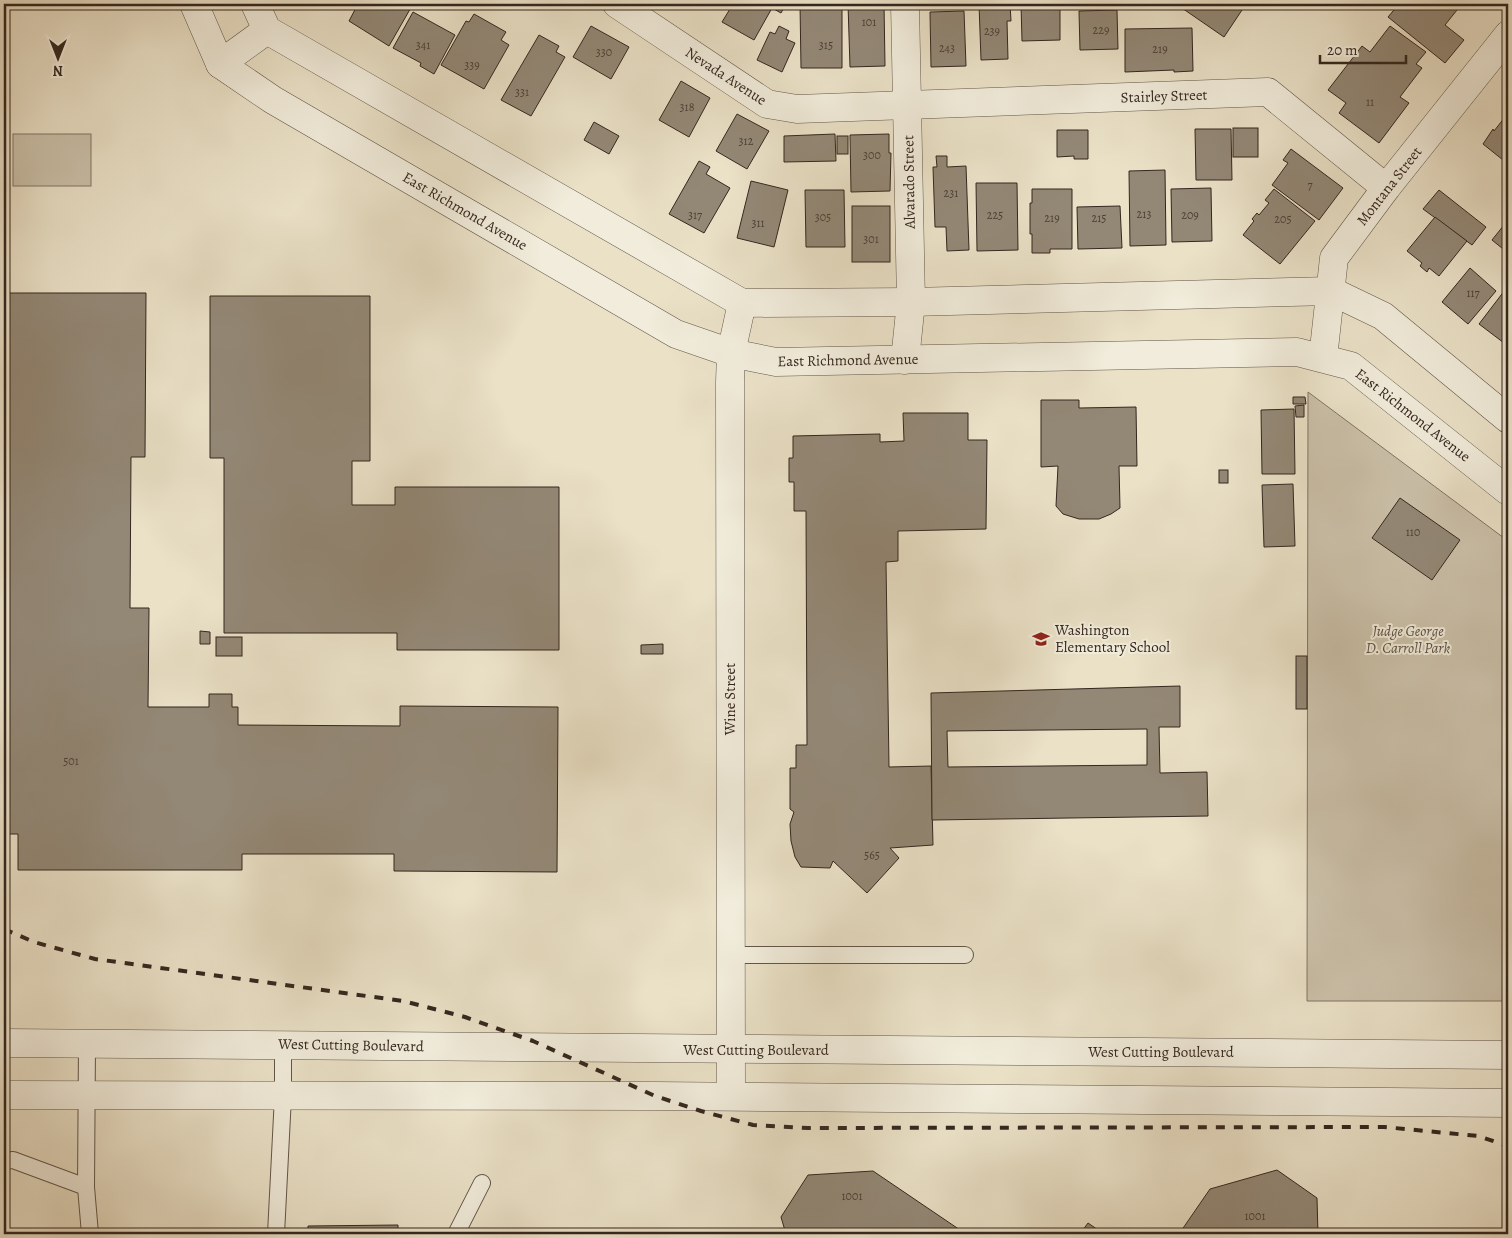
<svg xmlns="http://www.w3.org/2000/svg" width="1512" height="1238" viewBox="0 0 1512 1238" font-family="Alegreya,serif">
<rect width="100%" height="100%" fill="#eae1c7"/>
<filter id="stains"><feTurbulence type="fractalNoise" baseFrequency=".004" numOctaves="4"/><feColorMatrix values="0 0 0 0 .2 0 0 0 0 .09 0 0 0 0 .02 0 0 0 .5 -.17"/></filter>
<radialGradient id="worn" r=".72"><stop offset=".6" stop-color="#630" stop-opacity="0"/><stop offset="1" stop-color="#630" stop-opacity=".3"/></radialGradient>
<g fill="#cbc1aa" stroke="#807464">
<rect x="13" y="134" width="78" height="52"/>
<path d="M1308,392L1508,541V1001H1307Z"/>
</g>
<g fill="#938876" stroke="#34271f" fill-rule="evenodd">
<path d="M358,4H413L389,46L349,21Z"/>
<path d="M733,4H786L781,13L772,8L754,40L722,22Z"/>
<path d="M800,4H842V68H801Z"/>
<path d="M848,4H884L885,66L850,67Z"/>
<path d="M979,4H1010L1011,21H1007L1008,59L981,60Z"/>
<path d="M1021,4H1060V40L1022,41Z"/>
<path d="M1181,4H1246L1224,37L1179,6Z"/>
<path d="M1399,4H1450L1457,10L1445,25L1464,40L1445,63L1388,17Z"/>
<path d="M1117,10L1118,49L1080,50L1079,11Z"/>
<path d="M964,11L966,66L931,67L930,12Z"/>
<path d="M413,12L455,35L434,74L420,66L421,63L393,48Z"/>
<path d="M474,14L506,32L501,40L509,45L484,89L441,65L466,21L469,22Z"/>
<path d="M591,26L629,47L611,79L573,57Z"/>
<path d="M779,26L789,31L786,39L795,43L782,72L757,60L770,32L775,34Z"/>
<path d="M1390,26L1426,52L1416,64L1422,68L1400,97L1409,103L1379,143L1339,113L1346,103L1328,90L1362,46L1370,52Z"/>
<path d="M1192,28L1193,71L1174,72V70L1125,72V29Z"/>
<path d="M539,35L559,46L556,52L565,57L531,116L501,100Z"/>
<path d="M681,81L710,98L689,137L659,120Z"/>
<path d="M737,114L769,131L747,169L716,151Z"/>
<path d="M1505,117L1508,120V164L1483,144L1493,129L1494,131Z"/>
<path d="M594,122L619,136L609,154L584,140Z"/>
<rect x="1233" y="128" width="25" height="29"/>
<path d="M1195,129H1231L1232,180H1196Z"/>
<path d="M1057,130H1088V159H1074V156L1057,157Z"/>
<path d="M835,134L836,161L784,162V136Z"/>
<path d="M889,134V153H891L890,191L851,192L850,135Z"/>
<rect x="837" y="136" width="11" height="18"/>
<path d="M1291,149L1343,188L1319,220L1272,185L1288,163L1283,160Z"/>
<path d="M936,156H947V167L966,166L969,250L947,251L946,227H935L933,167H937Z"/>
<path d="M699,161L710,167L706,174L730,188L704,233L669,214Z"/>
<path d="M1165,170L1166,245L1130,246L1129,171Z"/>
<path d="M751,181L788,190L774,247L737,238Z"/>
<path d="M976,183H1017L1018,250L977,251Z"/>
<path d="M1211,188L1212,241L1172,242L1171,189Z"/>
<path d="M1032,189H1072V249H1050V253H1032V234H1030V203H1032Z"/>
<path d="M1274,189L1315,221L1280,264L1243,235L1254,221L1252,219L1257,213L1259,215L1269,203L1265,200Z"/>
<path d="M805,190H844L845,247H806Z"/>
<path d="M1439,190L1486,227L1472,245L1423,209Z"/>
<rect x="852" y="206" width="38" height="56"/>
<path d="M1120,206L1122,248L1078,249L1077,207Z"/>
<path d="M1435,217L1467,241L1439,276L1429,268L1427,272L1420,266L1422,263L1407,251Z"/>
<path d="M1508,220V253L1492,240Z"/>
<path d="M1470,268L1496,291L1468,324L1442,302Z"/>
<path d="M1508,286V346L1479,324Z"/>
<path d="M4,293H146L145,457H131L130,608H149L148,707H209V694H232V707H238V725L400,726V706L558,707L557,872L394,871V854H242V870H18V834H4Z"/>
<path d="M210,296H370V461H352V505H395V487H559V650H397V633H224V458H210Z"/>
<path d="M1293,397H1305L1306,404H1293Z"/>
<path d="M1041,400H1079V408L1136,407L1137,466H1119L1120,508L1111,514L1099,519H1079L1063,514L1056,506L1058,466L1041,467Z"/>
<path d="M1304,405V417H1296L1295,406Z"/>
<path d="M1294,409L1295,474H1262L1261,410Z"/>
<path d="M903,413H968V440H987L986,529L898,531V561L886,562L889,767L931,766L933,845L890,848L899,858L867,893L833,861L830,868L801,867L795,857L791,841L790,824L794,812L790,809V768H796V745H807L806,511H794V482H789V458H793V436L880,434V442L904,441Z"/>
<rect x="1219" y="470" width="9" height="13"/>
<path d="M1293,484L1295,546L1264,547L1262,485Z"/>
<path d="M1400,498L1460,540L1432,580L1372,538Z"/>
<path d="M200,631L210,632V644H200Z"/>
<rect x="216" y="637" width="26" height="19"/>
<path d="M663,644V654H641V645Z"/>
<rect x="1296" y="656" width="11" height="53"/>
<path d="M1180,686V727H1159L1160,773L1207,772L1208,816L932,820L931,693ZM1147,729V765L948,767L947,731Z"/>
<path d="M1277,1170L1317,1198L1318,1234H1179L1210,1189Z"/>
<path d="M873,1171L966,1234H786L781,1217L808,1175Z"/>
<path d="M1088,1223L1104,1234H1080Z"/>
<path d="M398,1225V1234H308V1226Z"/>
</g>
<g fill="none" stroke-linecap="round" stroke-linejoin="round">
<g stroke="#625649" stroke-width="18">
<g id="service">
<path d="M731,955H965"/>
<path d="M87,1043L86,1187L90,1234"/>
<path d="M4,1161L13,1160L86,1187"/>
<path d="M276,1234L283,1096V1045"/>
<path d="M456,1234L482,1183"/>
</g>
</g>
<g stroke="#625649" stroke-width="29">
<g id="minor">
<path d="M194,4L220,64L273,100L676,334L731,353L776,362L1297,352L1351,366L1508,491"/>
<path d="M255,4L267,30L742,303L911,302L1331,291L1383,316L1508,419"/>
<path d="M617,4L767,104L797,109L1268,92L1386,188"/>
<path d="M220,64L267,30"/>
<path d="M1323,358L1334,258L1386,188L1508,35"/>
<path d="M905,360L911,302L905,4"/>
<path d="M731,1096L730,382L731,353L742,303"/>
</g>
</g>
<g stroke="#625649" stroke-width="29">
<g id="tertiary">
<path d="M4,1043L1508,1055"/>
<path d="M4,1095L655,1096L1508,1103"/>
</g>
</g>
<use href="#service" stroke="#f1ecdb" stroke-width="16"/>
<use href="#minor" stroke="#f1ecdb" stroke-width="28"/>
<use href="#tertiary" stroke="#f1ecdb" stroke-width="28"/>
<path stroke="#34271f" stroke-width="4" stroke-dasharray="9 9" stroke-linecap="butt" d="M4,929L34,942L95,959L403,1001L465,1017L533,1041L655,1096L701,1111L753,1125L808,1128L1384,1127L1478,1136L1508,1146"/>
</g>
<defs>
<g id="school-bare" transform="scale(1.35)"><path d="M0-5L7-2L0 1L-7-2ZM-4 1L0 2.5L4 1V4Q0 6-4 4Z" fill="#8f2418" stroke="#f1ecdb" stroke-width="2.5" paint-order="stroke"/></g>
</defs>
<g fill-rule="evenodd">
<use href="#school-bare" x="1041" y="639"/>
</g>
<g text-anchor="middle" stroke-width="4" stroke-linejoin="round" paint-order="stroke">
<g font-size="12" fill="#4c3f35">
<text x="869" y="26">101</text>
<text x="1101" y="34">229</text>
<text x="992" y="35">239</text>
<text x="423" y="49">341</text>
<text x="826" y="49">315</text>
<text x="947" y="52">243</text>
<text x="1160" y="53">219</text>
<text x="604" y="56">330</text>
<text x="472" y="69">339</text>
<text x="522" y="96">331</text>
<text x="1370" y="106">11</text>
<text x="687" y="111">318</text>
<text x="746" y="145">312</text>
<text x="872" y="159">300</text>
<text x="1310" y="189">7</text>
<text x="951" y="197">231</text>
<text x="1144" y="218">213</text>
<text x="695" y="219">317</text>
<text x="995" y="219">225</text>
<text x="1190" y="219">209</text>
<text x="823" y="221">305</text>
<text x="1052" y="222">219</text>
<text x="1099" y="222">215</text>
<text x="1283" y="223">205</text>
<text x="758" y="227">311</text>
<text x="871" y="243">301</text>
<text x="1473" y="297">117</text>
<text x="1413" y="536">110</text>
<text x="71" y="765">501</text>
<text x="872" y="859">565</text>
<text x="852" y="1200">1001</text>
<text x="1255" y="1220">1001</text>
</g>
<g font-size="15" fill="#34271f" stroke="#f1ecdb">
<text transform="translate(726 76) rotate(33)" y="5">Nevada Avenue</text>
<text transform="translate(1164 96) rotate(-2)" y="5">Stairley Street</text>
<text transform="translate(909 182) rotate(-91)" y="5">Alvarado Street</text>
<text transform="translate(1389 186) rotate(-52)" y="5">Montana Street</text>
<text transform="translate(465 211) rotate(30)" y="5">East Richmond Avenue</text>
<text transform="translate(848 360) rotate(-1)" y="5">East Richmond Avenue</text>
<text transform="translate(1413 415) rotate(38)" y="5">East Richmond Avenue</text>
<text transform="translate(730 699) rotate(-90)" y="5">Wine Street</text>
<text transform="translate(351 1045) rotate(1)" y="5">West Cutting Boulevard</text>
<text x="756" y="1055">West Cutting Boulevard</text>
<text x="1161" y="1057">West Cutting Boulevard</text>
</g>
<g font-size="15" fill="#34271f" stroke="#f1ecdb" text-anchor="start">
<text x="1055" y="635">Washington<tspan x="1055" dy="17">Elementary School</tspan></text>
</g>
<g font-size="15" font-style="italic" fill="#5a4e42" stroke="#f1ecdb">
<text x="1408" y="636">Judge George<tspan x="1408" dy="17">D. Carroll Park</tspan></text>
</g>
</g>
<rect width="1512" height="1238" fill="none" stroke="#eae1c7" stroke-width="20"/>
<rect x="5" y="5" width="1502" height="1228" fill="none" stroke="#34271f" stroke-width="2.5"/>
<rect x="10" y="10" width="1492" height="1218" fill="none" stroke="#34271f"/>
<g transform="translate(58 58) rotate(180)" stroke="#f1ecdb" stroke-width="4" paint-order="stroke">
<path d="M0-4L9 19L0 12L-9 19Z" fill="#34271f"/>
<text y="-8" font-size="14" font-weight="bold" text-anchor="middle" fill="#34271f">N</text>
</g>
<path d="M1320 55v8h86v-8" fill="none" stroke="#34271f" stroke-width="2.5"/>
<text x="1327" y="55" font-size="15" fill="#34271f" stroke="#f1ecdb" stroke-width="4" paint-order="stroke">20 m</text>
<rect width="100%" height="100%" filter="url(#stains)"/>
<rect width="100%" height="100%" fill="url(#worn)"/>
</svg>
